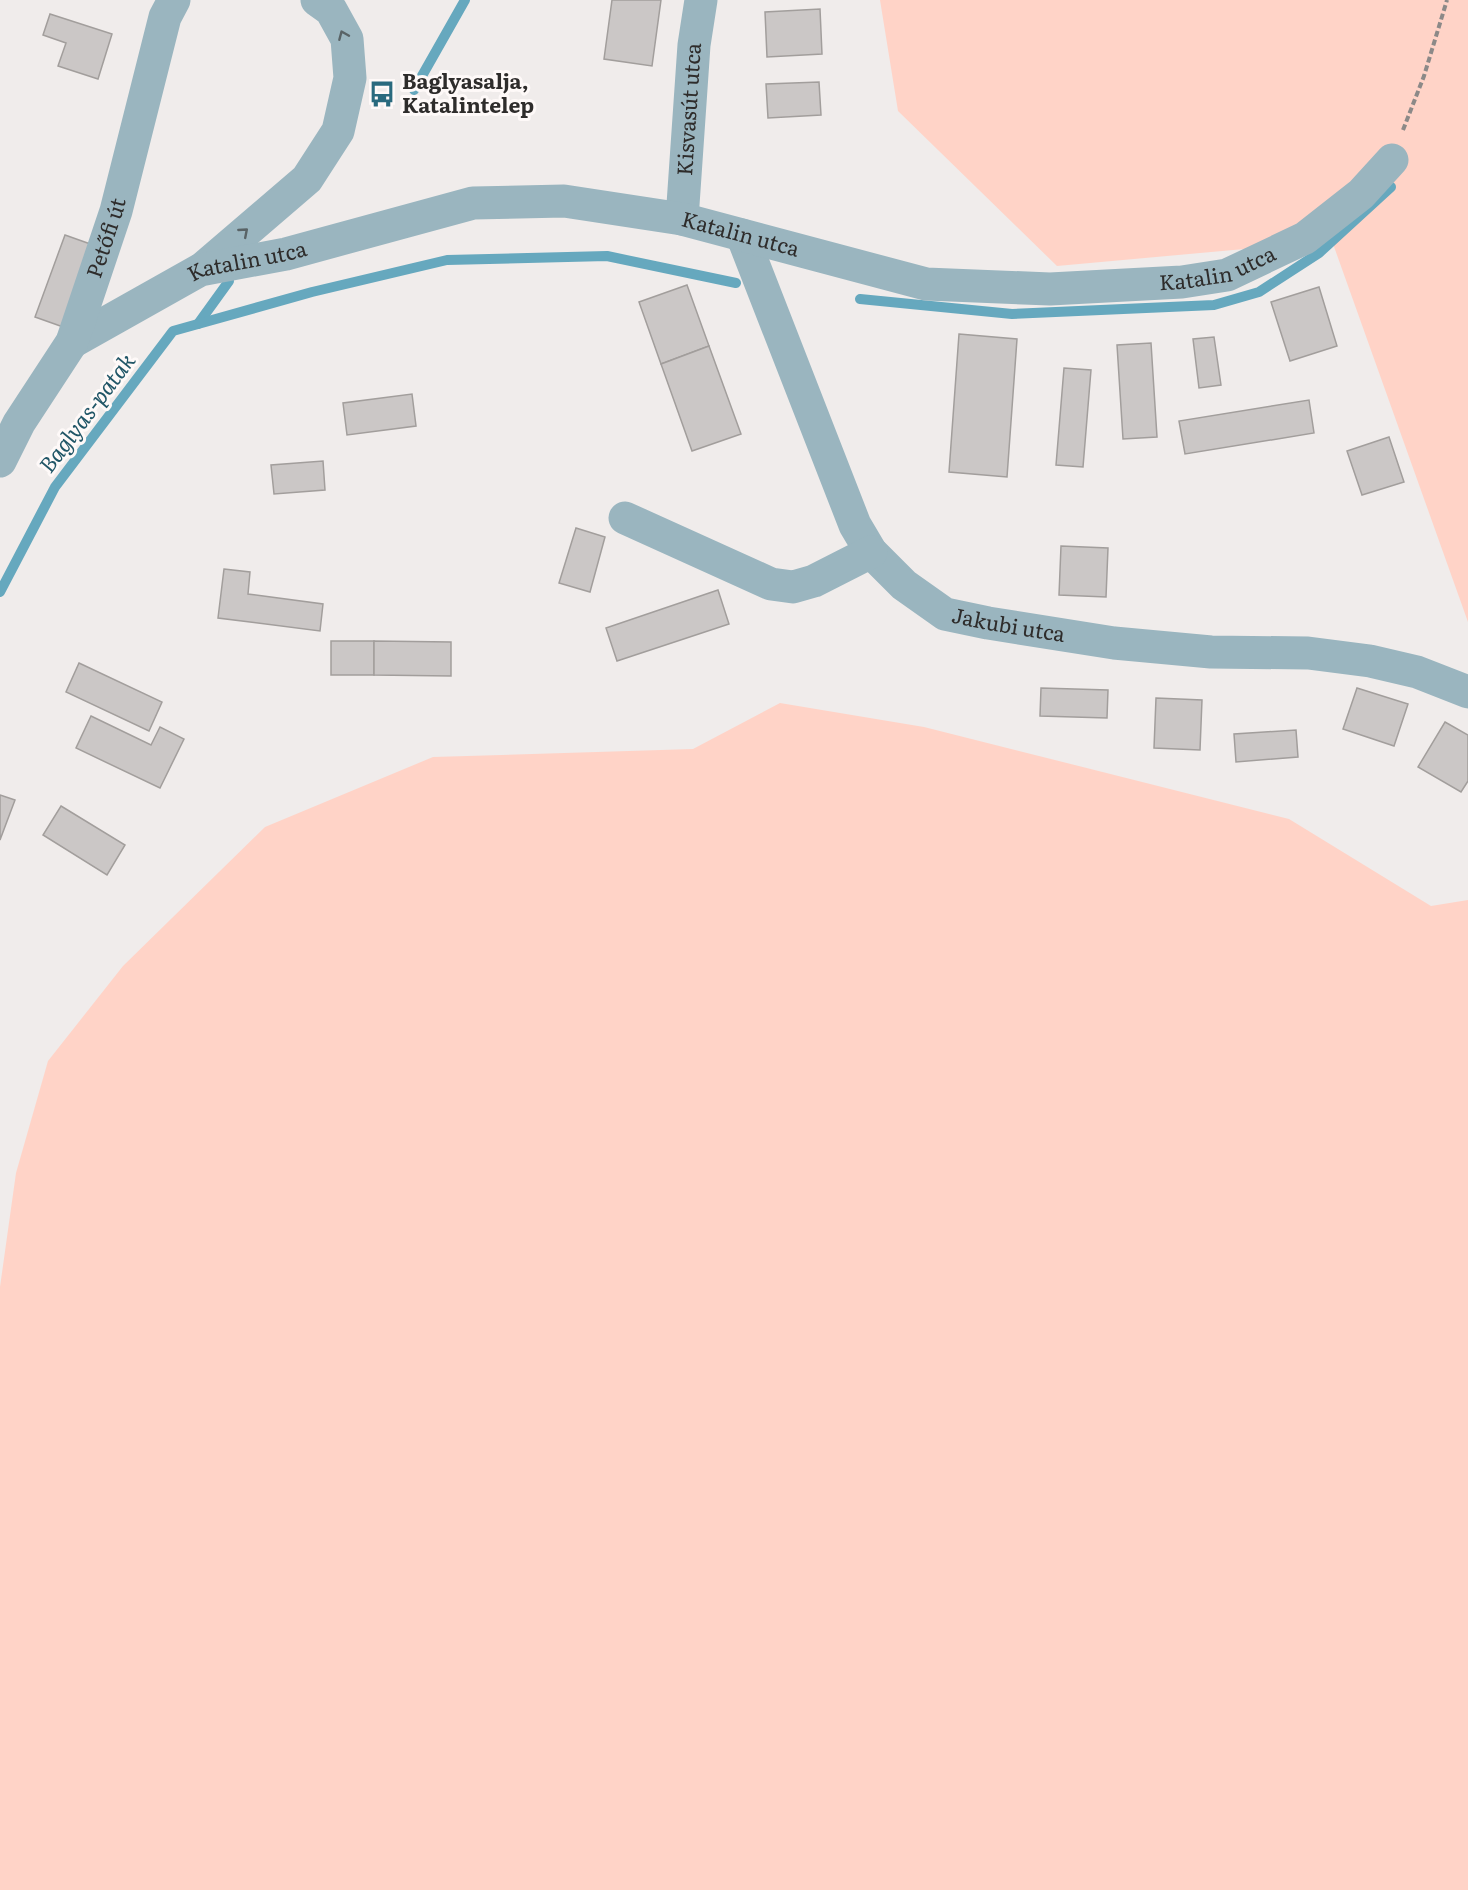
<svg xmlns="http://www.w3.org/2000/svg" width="1468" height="1890" viewBox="0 0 1468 1890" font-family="Literata,serif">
<rect width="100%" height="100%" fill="#f0eceb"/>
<g fill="#ffd3c7">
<path d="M880,0H1468V622L1332,241L1057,266L898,111Z"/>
<path d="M780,703L924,727L1289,819L1431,906L1468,900V1890H0V1287L16,1173L48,1061L123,966L265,827L433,757L693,749Z"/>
</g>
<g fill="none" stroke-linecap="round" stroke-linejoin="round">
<g stroke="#66a8be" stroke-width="10">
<path d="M414,90L465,0"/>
<path d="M860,299L1012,314L1214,305L1259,292L1319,253L1391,187"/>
<path d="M198,324L229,281"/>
<path d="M0,592L55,487L173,331L312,292L447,260L607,256L736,283"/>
</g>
</g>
<g fill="#cbc7c6" stroke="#a29e9c" stroke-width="1.5">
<path d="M612,0H661L652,66L604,59Z"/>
<path d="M820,9L822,54L767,57L765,12Z"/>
<path d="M50,14L112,34L98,79L58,66L66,43L43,35Z"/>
<path d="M819,82L821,115L768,118L766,84Z"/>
<path d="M65,235L96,246L66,328L35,317Z"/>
<path d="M687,285L709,346L661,364L639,302Z"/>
<path d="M1319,287L1337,346L1290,361L1271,302Z"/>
<path d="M959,334L1017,339L1007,477L949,472Z"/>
<path d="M1214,337L1221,385L1199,388L1193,339Z"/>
<path d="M1151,343L1157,437L1123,439L1117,345Z"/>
<path d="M709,346L741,434L692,451L661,364Z"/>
<path d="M1064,368L1091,370L1083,467L1056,465Z"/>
<path d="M412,394L416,426L347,435L343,403Z"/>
<path d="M1309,400L1314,433L1185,454L1179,421Z"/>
<path d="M1389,437L1404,482L1362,495L1347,451Z"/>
<path d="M323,461L325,490L274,494L271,465Z"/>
<path d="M576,528L605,537L590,592L559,583Z"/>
<path d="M1061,546L1108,548L1106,597L1059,595Z"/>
<path d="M224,569L250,572L248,594L323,604L320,631L218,618Z"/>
<path d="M718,590L729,624L617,661L606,628Z"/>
<rect x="331" y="641" width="43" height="34"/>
<path d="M374,641L451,642V676L374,675Z"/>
<path d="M79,663L162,702L149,731L66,692Z"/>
<path d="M1041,688L1108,690L1107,718L1040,716Z"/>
<path d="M1357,688L1408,704L1394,746L1343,729Z"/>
<path d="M1156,698L1202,700L1200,750L1154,748Z"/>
<path d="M91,716L151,745L160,727L184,739L160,788L76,748Z"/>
<path d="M1445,722L1468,735V781L1461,792L1418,767Z"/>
<path d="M1296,730L1298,757L1236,762L1234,734Z"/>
<path d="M0,795L15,800L0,840Z"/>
<path d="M61,806L125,845L107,875L43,835Z"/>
</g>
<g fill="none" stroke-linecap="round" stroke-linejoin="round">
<path stroke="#8c8988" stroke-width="4" stroke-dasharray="6 3" stroke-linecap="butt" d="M1403,130L1424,76L1447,0"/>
<g stroke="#9ab5bf" stroke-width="33">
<path id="s1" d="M682,219L694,45L701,0"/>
<path id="s2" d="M742,235L855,525L871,552L904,585L945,614L988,623L1114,643L1211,652L1308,653L1370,661L1417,672L1468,692"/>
<path d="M202,269L307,179L338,131L350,78L347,39L331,10L317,0"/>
<path id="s3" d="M72,342L200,270L286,254L473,203L564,201L682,219L926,284L1050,289L1182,282L1227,275L1305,238L1361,194L1392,160"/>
<path id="s4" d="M0,461L19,423L72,342L116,211L165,17L174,0"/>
<path d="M625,518L771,584L793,587L814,581L871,552"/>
</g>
</g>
<defs><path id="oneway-chevron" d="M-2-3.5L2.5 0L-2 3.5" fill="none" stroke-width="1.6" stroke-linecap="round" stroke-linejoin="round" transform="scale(1.5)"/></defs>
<g stroke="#596366">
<use href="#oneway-chevron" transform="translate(343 35) rotate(-113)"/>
<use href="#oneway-chevron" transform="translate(244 232) rotate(-41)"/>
</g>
<defs>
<g id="bus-bare" transform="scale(2.07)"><path d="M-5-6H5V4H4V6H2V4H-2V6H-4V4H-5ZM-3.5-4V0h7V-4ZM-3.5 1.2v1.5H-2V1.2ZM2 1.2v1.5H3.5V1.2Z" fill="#2a6a7e" stroke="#fef9f8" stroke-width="2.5" paint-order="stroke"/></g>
</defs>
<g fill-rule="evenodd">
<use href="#bus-bare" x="382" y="94"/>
</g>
<g text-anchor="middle" stroke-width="6" stroke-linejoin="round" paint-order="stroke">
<g font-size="21" font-weight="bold" fill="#2e2c2b" stroke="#fef9f8" text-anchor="start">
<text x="402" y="89">Baglyasalja,<tspan x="402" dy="24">Katalintelep</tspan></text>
</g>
<g font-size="21" fill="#2e2c2b" stroke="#fef9f8">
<text dy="7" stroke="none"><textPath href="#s1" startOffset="110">Kisvasút utca</textPath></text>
<text dy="7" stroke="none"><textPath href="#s3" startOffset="699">Katalin utca</textPath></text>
<text dy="7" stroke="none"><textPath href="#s4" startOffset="249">Petőfi út</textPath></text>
<text dy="7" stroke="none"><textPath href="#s3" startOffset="195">Katalin utca</textPath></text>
<text dy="7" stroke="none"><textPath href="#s3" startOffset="1185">Katalin utca</textPath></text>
<text dy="7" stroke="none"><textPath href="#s2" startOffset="504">Jakubi utca</textPath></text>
</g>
<g font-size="22" font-style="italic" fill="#215667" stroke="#fef9f8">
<text transform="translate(87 413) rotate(-53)" y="8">Baglyas-patak</text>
</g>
</g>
</svg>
